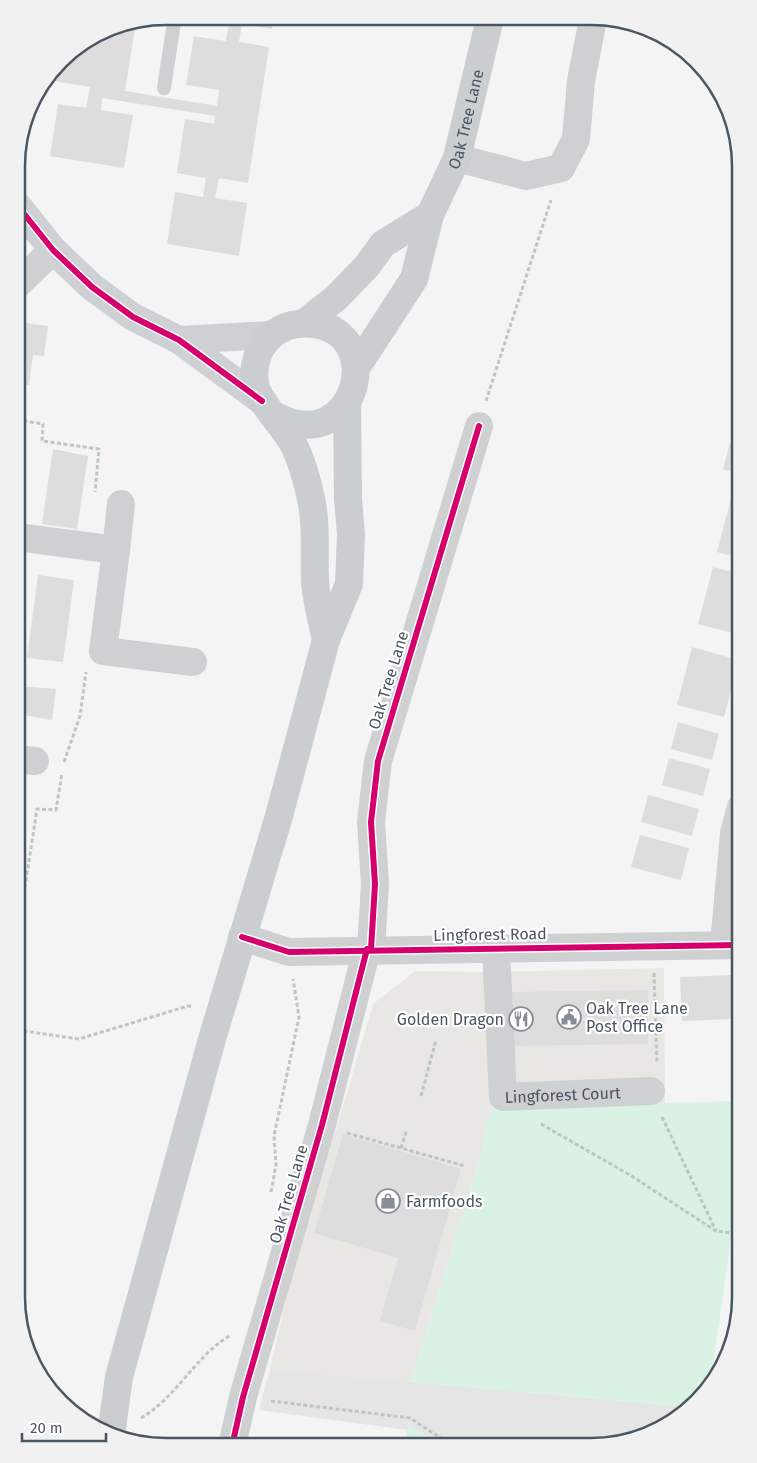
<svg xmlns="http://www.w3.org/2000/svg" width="757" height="1463" viewBox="0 0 757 1463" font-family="'Fira Sans',sans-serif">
<rect width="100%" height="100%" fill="#f4f4f4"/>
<path fill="#e8e7e3" d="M664,968L665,1104L491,1107L482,1151L411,1382L270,1369L298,1249L338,1124L373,1004L415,971L488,972Z"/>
<path fill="#e6e5e6" d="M270,1369L411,1382L690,1407L674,1421L639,1439L591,1447L405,1446L407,1430L259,1410Z"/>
<g fill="#d9f2e3">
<path d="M740,1101V1174L710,1387L690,1407L411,1382L482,1151L491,1107Z"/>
<path d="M408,1424L442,1446H405Z"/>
</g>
<g fill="#ddddde">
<path d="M204,16L274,17L272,29L242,24L239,42L269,47L248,183L219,178L215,198L247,203L239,256L167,244L175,192L203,197L206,178L177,173L185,119L214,124L215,116L102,98L101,110L133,115L124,168L50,156L58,104L86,108L90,87L49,80V77L67,54L109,28L136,22L125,91L217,106L219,90L186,85L194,36L226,41L229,22Z"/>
<path d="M18,322L48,326L44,356L33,355L29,385L21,384L18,401Z"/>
<path d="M730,443L741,445V474L723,469Z"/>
<path d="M53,449L88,456L77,529L42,524Z"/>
<path d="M732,495L741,497V558L717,552Z"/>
<path d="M713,567L741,574V635L698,624Z"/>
<path d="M38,575L74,580L63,662L27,658Z"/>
<path d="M692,647L739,660L724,717L677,705Z"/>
<path d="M17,686L56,689L52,720L17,714Z"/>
<path d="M678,722L719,734L712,760L671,749Z"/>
<path d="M669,758L710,769L703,796L662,785Z"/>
<path d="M17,791L26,793L18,848H17Z"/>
<path d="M648,795L699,809L692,836L641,822Z"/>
<path d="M640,835L689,848L681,880L631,867Z"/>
<path d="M731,975L733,1019L682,1021L680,977Z"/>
<path d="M648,990V1044L509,1046L508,992Z"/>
<path d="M343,1134L461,1169L415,1331L380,1321L398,1258L314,1233Z"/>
</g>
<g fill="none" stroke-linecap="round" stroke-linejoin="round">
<g stroke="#bcc7c4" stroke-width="3" stroke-dasharray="4 2.5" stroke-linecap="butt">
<path d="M486,401L551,200"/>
<path d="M17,420L43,424L42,441L99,449L95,492"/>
<path d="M64,762L80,716L86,672"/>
<path d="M17,939L37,809L56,810L62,773"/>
<path d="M654,973L657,1064"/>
<path d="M17,1030L79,1039L188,1006H193"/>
<path d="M421,1096L436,1040"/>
<path d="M662,1117L716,1231"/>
<path d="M541,1124L630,1175L716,1231L740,1234"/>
<path d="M347,1133L465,1166"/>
<path d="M401,1148L406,1132"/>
<path d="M271,1192L276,1165L274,1136L299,1017L293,979"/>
<path d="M271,1401L410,1418L453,1446"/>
<path d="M141,1418C177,1397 195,1356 231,1335"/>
</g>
<path stroke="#ced0d2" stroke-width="14" d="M164,88L175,16"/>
<g stroke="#ced0d2" stroke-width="28">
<path d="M457,158L526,176L561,168L576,139L581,81L593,19"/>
<path d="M17,285L53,250"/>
<path d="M17,537L116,550L103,651L193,662"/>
<path d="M116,550L121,504"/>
<path d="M17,759L35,761"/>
<path d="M242,937L289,952L741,945"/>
<path d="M724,945L734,833L741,807"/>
<path id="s1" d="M496,948L503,1097L651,1091"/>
<path d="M371,949L375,884L371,822L378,761L479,426"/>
<path d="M232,1446L243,1397L322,1125L367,949"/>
</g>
<g stroke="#ced0d4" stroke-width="28">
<path d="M17,205L53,250L92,287L133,317L179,340L262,401"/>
<path d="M179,340L271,335"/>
</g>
<g stroke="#caced1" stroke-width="28">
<path d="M304,323L336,298L367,266L383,244L430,215"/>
<path id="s2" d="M356,368L414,279L430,215L457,158L490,18"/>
<path d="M274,415C356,460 388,333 314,324C299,322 283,325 271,336C258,347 252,366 255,384C257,399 282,425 291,440C300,455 306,477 310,494C317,522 314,552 315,580C316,600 322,620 326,640"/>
<path d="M111,1435L119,1377L212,1039L279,816L326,640L349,584L351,534L348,499L347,404"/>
</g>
<g stroke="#fff" stroke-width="9">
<g id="cycleway">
<path d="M17,205L53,250L92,287L133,317L179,340L262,401"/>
<path d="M242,937L289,952L741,945"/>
<path d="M371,949L375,884L371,822L378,761L479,426"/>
<path d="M232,1446L243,1397L322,1125L367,949"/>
</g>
</g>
<use href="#cycleway" stroke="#d6006c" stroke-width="6"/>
</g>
<defs>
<g id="civic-ring" transform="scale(1.25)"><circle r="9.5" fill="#fff" stroke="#868d94" stroke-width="1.5"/><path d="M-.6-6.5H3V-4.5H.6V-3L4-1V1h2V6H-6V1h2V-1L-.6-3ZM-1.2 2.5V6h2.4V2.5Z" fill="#868d94"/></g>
<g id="restaurant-ring" transform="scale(1.25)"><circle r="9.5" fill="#fff" stroke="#868d94" stroke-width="1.5"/><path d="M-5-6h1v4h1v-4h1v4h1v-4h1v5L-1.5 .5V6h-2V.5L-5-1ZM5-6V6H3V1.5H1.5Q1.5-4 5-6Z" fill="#868d94"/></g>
<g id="shop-ring" transform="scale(1.25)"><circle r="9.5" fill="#fff" stroke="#868d94" stroke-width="1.5"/><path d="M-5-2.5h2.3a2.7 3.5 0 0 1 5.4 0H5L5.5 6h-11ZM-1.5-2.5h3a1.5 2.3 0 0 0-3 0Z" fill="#868d94"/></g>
</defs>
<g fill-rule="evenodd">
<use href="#civic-ring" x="569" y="1017"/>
<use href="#restaurant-ring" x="521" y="1019"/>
<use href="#shop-ring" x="388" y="1201"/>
</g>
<g text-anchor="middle" stroke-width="4.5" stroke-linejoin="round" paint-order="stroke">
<g font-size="16" fill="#4a5661" stroke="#fff">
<text dy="6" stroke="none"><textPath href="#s2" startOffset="275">Oak Tree Lane</textPath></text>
<text transform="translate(388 680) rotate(-73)" y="6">Oak Tree Lane</text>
<text transform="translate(490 934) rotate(-1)" y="6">Lingforest Road</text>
<text dy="6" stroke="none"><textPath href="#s1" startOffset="209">Lingforest Court</textPath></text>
<text transform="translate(288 1194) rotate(-74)" y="6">Oak Tree Lane</text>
</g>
<g font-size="16" fill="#4a5661" stroke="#fff" text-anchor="start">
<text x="586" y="1014">Oak Tree Lane<tspan x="586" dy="18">Post Office</tspan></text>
<text x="504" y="1025" text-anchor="end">Golden Dragon</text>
<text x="406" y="1207">Farmfoods</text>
</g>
</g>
<path d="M0 0H757V1463H0ZM166 25H591A141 141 0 0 1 732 166V1297A141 141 0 0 1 591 1438H166A141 141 0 0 1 25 1297V166A141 141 0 0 1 166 25Z" fill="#f1f1f2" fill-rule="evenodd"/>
<path fill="none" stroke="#4a5661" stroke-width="2.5" d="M166 25H591A141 141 0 0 1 732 166V1297A141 141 0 0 1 591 1438H166A141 141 0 0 1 25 1297V166A141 141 0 0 1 166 25Z"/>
<path d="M22 1433v8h84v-8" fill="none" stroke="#4a5661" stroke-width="2.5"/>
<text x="30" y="1433" font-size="15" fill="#4a5661" stroke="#ffffff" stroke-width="4" paint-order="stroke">20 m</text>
</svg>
